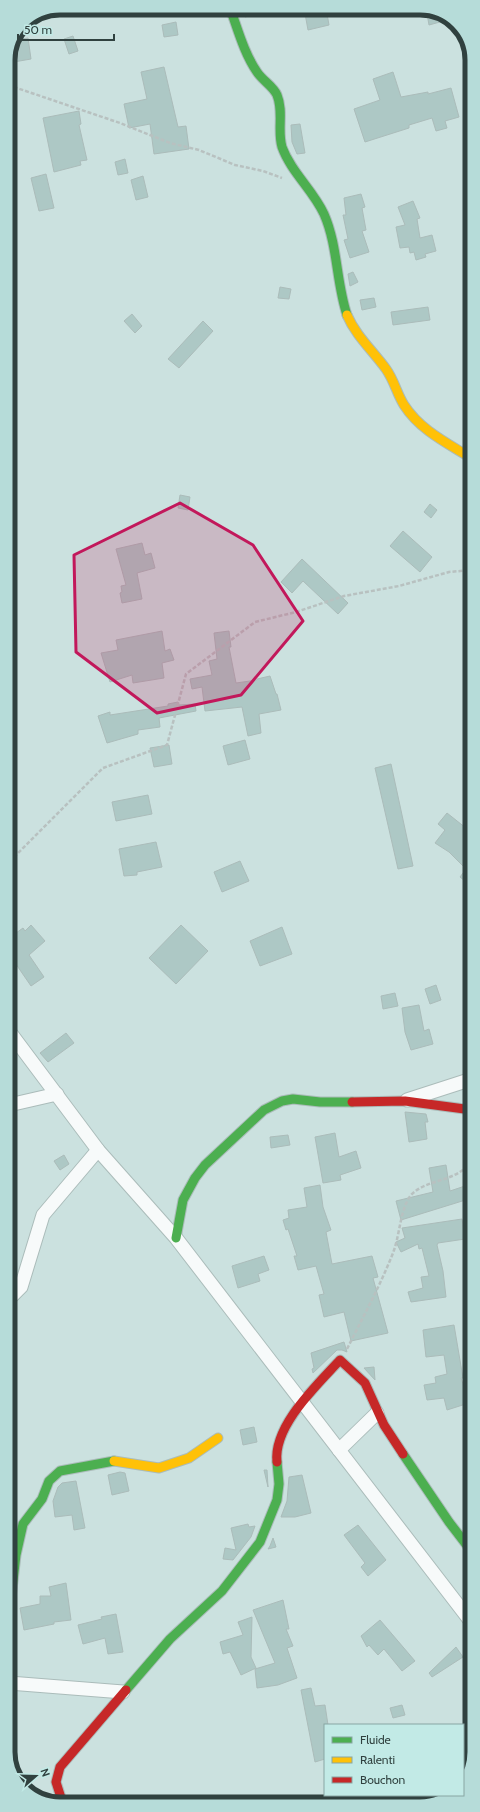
<svg xmlns="http://www.w3.org/2000/svg" width="480" height="1812" viewBox="0 0 480 1812" font-family="Cabin,sans-serif">
<rect width="100%" height="100%" fill="#cbe1df"/>
<g fill="#adc8c5" stroke="#abbcba">
<path d="M241,8H265L266,12L245,17Z"/>
<path d="M304,8H326L329,25L308,30Z"/>
<path d="M426,8H427L451,19L429,25Z"/>
<path d="M176,22L178,35L164,37L162,25Z"/>
<path d="M73,36L78,51L69,54L64,39Z"/>
<path d="M28,38L31,59L8,63L16,40Z"/>
<path d="M164,67L178,127L186,126L189,149L154,154L150,124L129,128L124,104L147,99L141,72Z"/>
<path d="M393,72L401,97L428,92V94L451,88L459,117L445,121L447,128L436,131L432,118L409,125V128L365,142L354,109L380,100L373,79Z"/>
<path d="M79,111L81,124L79,125L87,160L80,161L81,165L54,172L43,118Z"/>
<path d="M300,124L305,153L297,154L292,142L291,125Z"/>
<path d="M125,159L128,173L118,175L115,162Z"/>
<path d="M46,174L54,208L39,211L31,178Z"/>
<path d="M143,176L148,197L136,200L131,180Z"/>
<path d="M361,194L365,207L362,208L366,230L362,231L369,252L350,258L344,240L348,239L343,215H346L344,198Z"/>
<path d="M413,201L420,218L417,219L420,238L432,235L436,251L425,254L426,257L416,260L414,252L410,253L409,247L400,248L396,227L405,225L398,207Z"/>
<path d="M353,272L358,282L350,286L348,274Z"/>
<path d="M280,287L291,289L289,299L278,298Z"/>
<path d="M374,298L376,307L362,310L360,300Z"/>
<path d="M428,307L430,320L393,325L391,312Z"/>
<path d="M132,314L142,326L135,333L124,321Z"/>
<path d="M203,321L213,331L179,368L168,359Z"/>
<path d="M180,495L190,497L188,510L178,508Z"/>
<path d="M430,504L437,510L431,518L424,512Z"/>
<path d="M403,531L432,557L420,572L390,546Z"/>
<path d="M142,543L145,555L151,553L155,568L137,573L142,599L122,603L120,593L122,592L121,586L126,585L116,549Z"/>
<path d="M302,559L348,603L338,614L303,581L292,593L281,582Z"/>
<path d="M162,631L165,651L170,649L174,660L162,663L164,678L133,683L132,675L110,682L101,653L118,650L116,640Z"/>
<path d="M229,631L231,647H229L236,683L257,680V679L270,676L276,694H277L281,710L259,714L261,733L248,736L242,707L205,711L202,687L192,689L190,679L212,675L209,661L217,659L214,633Z"/>
<path d="M178,702L179,705L195,704L196,711L159,718L160,727L138,730V734L107,743L98,716L110,712V715L168,706V704Z"/>
<path d="M245,740L250,759L228,765L223,746Z"/>
<path d="M169,745L172,764L154,767L150,748Z"/>
<path d="M391,764L413,866L398,869L375,768Z"/>
<path d="M148,795L152,814L116,821L112,802Z"/>
<path d="M447,813L471,832V886L460,877L466,869L449,852L435,843L445,830L438,824Z"/>
<path d="M156,842L162,867L137,872V875L124,876L119,849Z"/>
<path d="M240,861L249,881L222,892L214,872Z"/>
<path d="M31,925L45,941L29,955L44,977L31,986L9,954V938L23,928L25,931Z"/>
<path d="M181,925L208,951L176,984L149,958Z"/>
<path d="M282,927L292,954L260,966L250,941Z"/>
<path d="M436,985L441,1000L430,1004L425,989Z"/>
<path d="M395,993L398,1006L383,1009L381,996Z"/>
<path d="M419,1005L424,1031L429,1029L433,1044L411,1050L405,1032L402,1008Z"/>
<path d="M66,1033L74,1043L48,1062L40,1053Z"/>
<path d="M405,1112L426,1114L428,1122H425L427,1139L409,1142Z"/>
<path d="M335,1133L339,1157L356,1151L361,1168L340,1175L341,1180L323,1183L315,1137Z"/>
<path d="M288,1135L290,1145L271,1148L270,1137Z"/>
<path d="M64,1155L69,1164L60,1170L54,1161Z"/>
<path d="M446,1165L450,1191L468,1185L472,1198L401,1220L396,1201L433,1192L429,1168Z"/>
<path d="M320,1185L323,1207L331,1230L326,1232L332,1264L372,1256L378,1277L373,1278L388,1333L351,1341L344,1312L324,1317L319,1295L324,1294L316,1266L298,1270L294,1256H297L288,1229L286,1230L283,1220L289,1218L288,1210L307,1207L304,1188Z"/>
<path d="M462,1219L465,1239L438,1243L437,1245L443,1271L446,1297L411,1302L408,1292L423,1288L421,1277L429,1276L422,1248L419,1249L418,1244L401,1252L396,1242L405,1238L402,1228Z"/>
<path d="M264,1256L269,1270L258,1274L260,1281L238,1288L232,1266Z"/>
<path d="M454,1325L463,1378H461L469,1403L447,1410L444,1398L427,1400L424,1385L436,1383L435,1377L447,1374L444,1355L426,1357L423,1330Z"/>
<path d="M344,1342L347,1352L342,1350H337L313,1373L312,1369L314,1368L311,1353Z"/>
<path d="M374,1367L375,1380L364,1368Z"/>
<path d="M254,1427L257,1442L243,1445L240,1430Z"/>
<path d="M264,1470H267L268,1487Z"/>
<path d="M120,1472L125,1473L129,1491L112,1495L108,1475Z"/>
<path d="M302,1475L311,1513L295,1517H281L287,1501L289,1477Z"/>
<path d="M76,1481L85,1528L74,1530L72,1515L55,1517L53,1501L58,1487L62,1483Z"/>
<path d="M248,1524L249,1527L255,1526L251,1537L233,1560L223,1559L225,1548L236,1550L231,1528Z"/>
<path d="M358,1525L386,1560L368,1576L361,1567L365,1563L344,1535Z"/>
<path d="M273,1538L276,1547L268,1549L270,1546Z"/>
<path d="M66,1583L71,1620L54,1622V1624L24,1630L20,1608L40,1604V1596H51L49,1587Z"/>
<path d="M283,1600L289,1629H286L293,1646L287,1648L297,1678L278,1685L257,1688L255,1669L275,1663L253,1610Z"/>
<path d="M116,1614L123,1652L108,1654L105,1638L83,1644L78,1625L102,1619L101,1617Z"/>
<path d="M252,1617L251,1657L256,1668L241,1675L230,1652L223,1654L220,1642L243,1635L238,1622Z"/>
<path d="M380,1620L415,1661L402,1671L384,1649L378,1655L369,1645L367,1647L361,1636Z"/>
<path d="M456,1647L463,1657L432,1677L429,1673Z"/>
<path d="M311,1688L315,1706L325,1705L328,1725H325V1759L315,1762L301,1690Z"/>
<path d="M402,1705L405,1715L393,1718L390,1708Z"/>
</g>
<g fill="none" stroke-linecap="round" stroke-linejoin="round">
<g stroke="#abbcba" stroke-width="15">
<g id="street">
<path d="M9,1031L98,1150L176,1238L472,1623"/>
<path d="M407,1100L472,1079"/>
<path d="M9,1105L57,1094"/>
<path d="M9,1299L21,1287L43,1215L98,1150"/>
<path d="M339,1450L377,1413"/>
<path d="M9,1683L123,1692"/>
</g>
</g>
<g stroke="#abbcba" stroke-width="11">
<g id="fast">
<path d="M230,8C238,30 244,53 257,72C263,81 273,86 277,95C284,112 277,130 282,147C291,172 313,190 324,214C338,246 336,282 347,315"/>
<path d="M176,1238L183,1200L195,1178L205,1165L264,1110L282,1101L293,1099L320,1102H352"/>
<path d="M403,1454L449,1522L472,1552"/>
<path d="M9,1615L16,1555L23,1524L42,1499L49,1481L60,1471L114,1461"/>
<path d="M126,1690L170,1639L222,1591L260,1542L277,1500L279,1484L277,1462"/>
</g>
</g>
<g stroke="#abbcba" stroke-width="11">
<g id="slow">
<path d="M347,315C356,336 373,351 386,369C394,380 397,394 404,405C420,430 447,443 471,458"/>
<path d="M114,1461L159,1468L189,1458L218,1438"/>
</g>
</g>
<g stroke="#abbcba" stroke-width="11">
<g id="jam">
<path d="M352,1102L405,1101L472,1110"/>
<path d="M277,1462C273,1426 317,1385 340,1360L365,1383L384,1425L403,1454"/>
<path d="M63,1804L56,1782L60,1767L126,1690"/>
</g>
</g>
<g stroke="#b8c1c0" stroke-width="2.5" stroke-dasharray="4 2" stroke-linecap="butt">
<path d="M8,85L120,123L170,143L199,150L235,165L263,171L282,178"/>
<path d="M8,859L16,855L103,768L167,745L186,674L255,622L296,612L344,596L399,586L449,572L471,570"/>
<path d="M347,1349C363,1317 380,1286 393,1253C400,1235 400,1209 411,1195C425,1180 450,1182 465,1168L471,1124"/>
</g>
<use href="#street" stroke="#f7fafa" stroke-width="13"/>
<use href="#fast" stroke="#4caf50" stroke-width="9"/>
<use href="#slow" stroke="#ffc107" stroke-width="9"/>
<use href="#jam" stroke="#c62828" stroke-width="9"/>
</g>
<path fill="#c2185b" fill-opacity="0.2" stroke="#c2185b" stroke-width="3" stroke-linejoin="round" d="M180,503L253,545L303,621L241,695L157,713L76,652L74,555Z"/>
<path d="M0 0H480V1812H0ZM60 15H420A45 45 0 0 1 465 60V1752A45 45 0 0 1 420 1797H60A45 45 0 0 1 15 1752V60A45 45 0 0 1 60 15Z" fill="#b6dcd9" fill-rule="evenodd"/>
<path fill="none" stroke="#30413f" stroke-width="5" d="M60 15H420A45 45 0 0 1 465 60V1752A45 45 0 0 1 420 1797H60A45 45 0 0 1 15 1752V60A45 45 0 0 1 60 15Z"/>
<rect x="324" y="1724" width="140" height="72" fill="#c2eae6" stroke="#88a6a3"/>
<rect x="332" y="1737" width="20" height="6" fill="#4caf50" stroke="#88a6a3"/>
<text x="360" y="1744" font-size="12" fill="#30413f">Fluide</text>
<rect x="332" y="1757" width="20" height="6" fill="#ffc107" stroke="#88a6a3"/>
<text x="360" y="1764" font-size="12" fill="#30413f">Ralenti</text>
<rect x="332" y="1777" width="20" height="6" fill="#c62828" stroke="#88a6a3"/>
<text x="360" y="1784" font-size="12" fill="#30413f">Bouchon</text>
<g transform="translate(36 1776) rotate(70)" stroke="#c2eae6" stroke-width="3" paint-order="stroke">
<path d="M0-3L7 15L0 10L-7 15Z" fill="#30413f"/>
<text y="-6" font-size="11" font-weight="bold" text-anchor="middle" fill="#30413f">N</text>
</g>
<path d="M18 34v6h96v-6" fill="none" stroke="#30413f" stroke-width="2"/>
<text x="24" y="34" font-size="12" fill="#30413f" stroke="#c2eae6" stroke-width="3" paint-order="stroke">50 m</text>
</svg>
